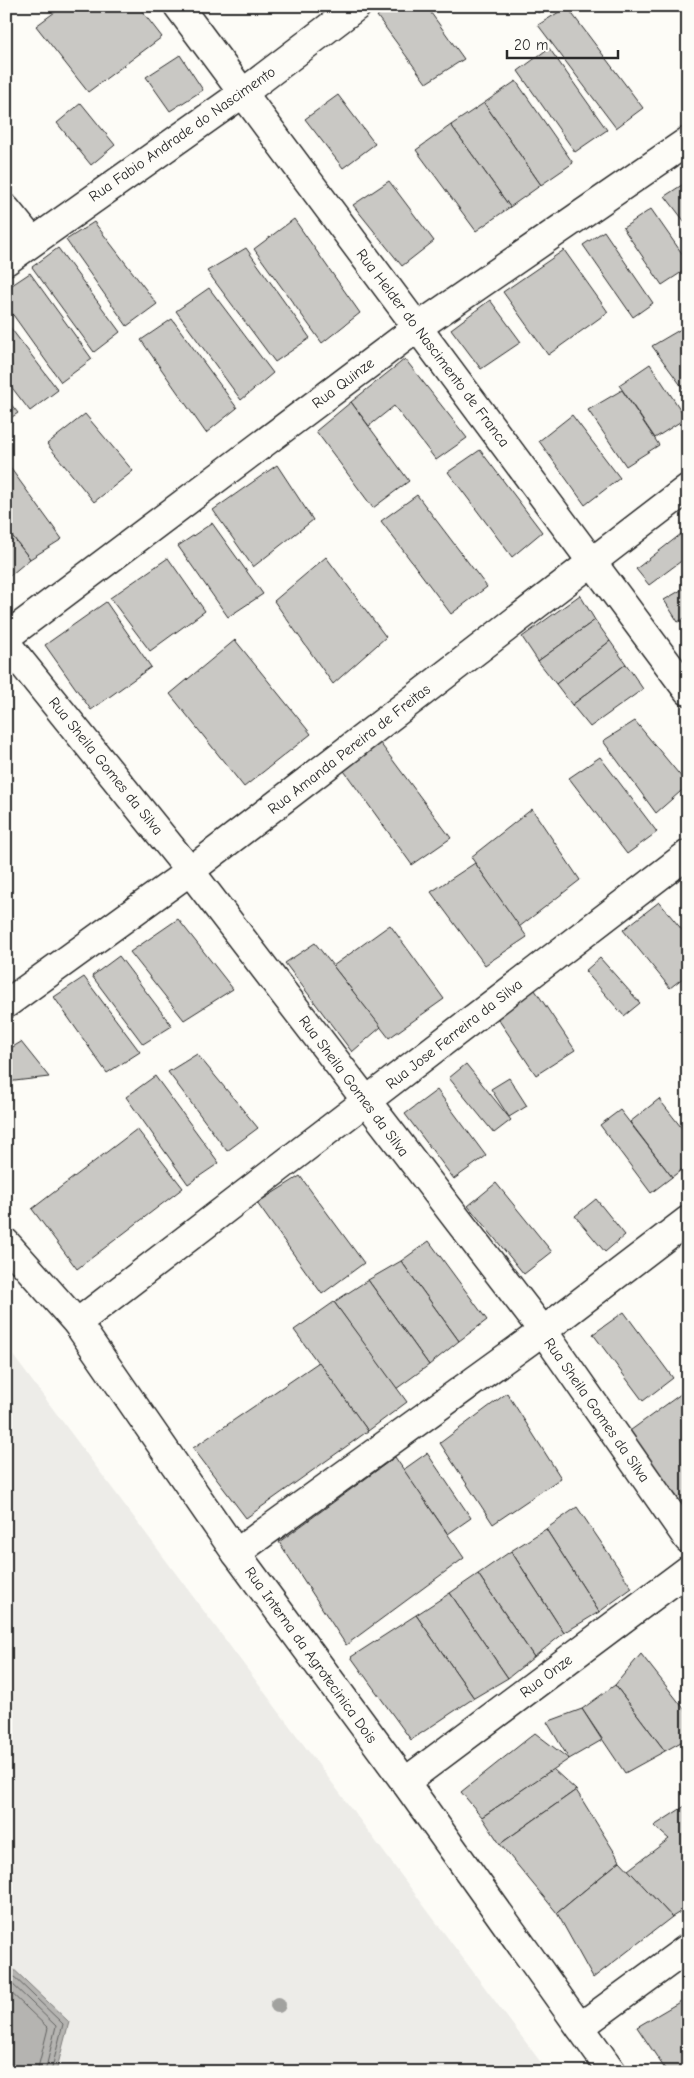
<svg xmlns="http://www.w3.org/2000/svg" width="694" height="2078" viewBox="0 0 694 2078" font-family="'Comic Neue',sans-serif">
<rect width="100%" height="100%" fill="#fdfcf7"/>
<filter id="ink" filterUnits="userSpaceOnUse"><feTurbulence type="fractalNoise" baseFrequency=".02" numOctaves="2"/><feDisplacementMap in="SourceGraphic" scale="10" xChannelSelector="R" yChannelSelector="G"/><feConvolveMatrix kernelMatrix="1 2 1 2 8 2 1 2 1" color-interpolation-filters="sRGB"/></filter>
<g filter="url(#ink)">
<path fill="#edece8" d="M6,1346L548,2072H6Z"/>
<path fill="#b5b4b1" stroke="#7e7d7b" d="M6,1962L69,2022L56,2072H6Z"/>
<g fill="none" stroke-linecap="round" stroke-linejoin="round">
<g stroke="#626261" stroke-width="1">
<path d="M6,1969L63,2024L51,2072"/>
<path d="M6,1978L56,2026L45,2072"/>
<path d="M6,1988L48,2028L37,2072"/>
</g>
</g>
<g fill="#c9c8c4" stroke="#2b2b2b">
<path d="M63,6H138L162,37L88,92L36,26Z"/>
<path d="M391,6H426L464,59L426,83L377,16Z"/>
<path d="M533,6H547L538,13Z"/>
<path d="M567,7L643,108L616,128L538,25Z"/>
<path d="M549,48L607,130L575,152L518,71Z"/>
<path d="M180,55L203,90L170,111L146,77Z"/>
<path d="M516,81L573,163L541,185L484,103Z"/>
<path d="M338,95L375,144L343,168L305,119Z"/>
<path d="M81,103L115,145L91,165L57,123Z"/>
<path d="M484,103L541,185L510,207L451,125Z"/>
<path d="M451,125L510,207L476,231L416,150Z"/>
<path d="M389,181L434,241L402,266L353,205Z"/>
<path d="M688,181V226L665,196Z"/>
<path d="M651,209L688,262V268L662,285L623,228Z"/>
<path d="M294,219L360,313L322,343L254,249Z"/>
<path d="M94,222L157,304L127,326L66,240Z"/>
<path d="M604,231L653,303L633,317L583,245Z"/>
<path d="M58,248L120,332L94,352L32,267Z"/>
<path d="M246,248L310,338L275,362L207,271Z"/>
<path d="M564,250L608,312L548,355L503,292Z"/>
<path d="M30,273L92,359L61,382L6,305V289Z"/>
<path d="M209,288L273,373L241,400L176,311Z"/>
<path d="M490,300L521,342L481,369L451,329Z"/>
<path d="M172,319L237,408L206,433L141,340Z"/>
<path d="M6,322L58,390L30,411L6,380Z"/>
<path d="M681,329L688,339V395L652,346Z"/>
<path d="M405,359L467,438L436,460L394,406L369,426L351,402Z"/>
<path d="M650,364L686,418L655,438L619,385Z"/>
<path d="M622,390L659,445L626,466L588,410Z"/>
<path d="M6,398L18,413L6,421Z"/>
<path d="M351,402L409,481L373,508L316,431Z"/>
<path d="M85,414L133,471L94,502L47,444Z"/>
<path d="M572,415L620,478L585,505L539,441Z"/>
<path d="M480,450L542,532L512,557L448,472Z"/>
<path d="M6,462L62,539L30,559L6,528Z"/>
<path d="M277,465L313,520L253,567L213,510Z"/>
<path d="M417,495L487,587L451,614L381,521Z"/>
<path d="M212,523L263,594L228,617L178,546Z"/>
<path d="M6,528L30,559L6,579Z"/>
<path d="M681,534L688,542V556L649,585L636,569Z"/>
<path d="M326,557L386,637L333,684L274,601Z"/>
<path d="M168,558L205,611L150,651L110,598Z"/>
<path d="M688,586V616L678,622L664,600Z"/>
<path d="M580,595L595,620L538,661L522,637Z"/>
<path d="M106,602L151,667L91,710L45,645Z"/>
<path d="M595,620L610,641L556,684L538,661Z"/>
<path d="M235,640L311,734L244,787L170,694Z"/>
<path d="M610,641L626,664L572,705L556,684Z"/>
<path d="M626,664L643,689L590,727L572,705Z"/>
<path d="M635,721L688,785L656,813L603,741Z"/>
<path d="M380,743L451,838L412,865L342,768Z"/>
<path d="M600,757L657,832L627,854L569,778Z"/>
<path d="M532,809L580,880L519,927L471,857Z"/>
<path d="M475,863L527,937L485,965L431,892Z"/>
<path d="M659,902L688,937V974L670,988L623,930Z"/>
<path d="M178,919L233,989L184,1020L130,952Z"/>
<path d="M390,925L444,999L389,1038L333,966Z"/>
<path d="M315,943L381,1027L352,1052L285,963Z"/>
<path d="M119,956L172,1026L143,1044L92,976Z"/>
<path d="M600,958L640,1003L624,1016L585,971Z"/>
<path d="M84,977L140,1052L107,1073L54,997Z"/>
<path d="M535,990L575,1050L536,1075L496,1016Z"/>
<path d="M21,1042L49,1077L6,1082V1051Z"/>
<path d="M197,1054L258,1128L227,1151L168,1072Z"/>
<path d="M466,1064L511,1120L494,1133L449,1078Z"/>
<path d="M155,1076L219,1163L188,1184L126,1097Z"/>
<path d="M509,1078L527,1106L509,1117L491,1089Z"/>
<path d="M437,1090L486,1156L454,1179L405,1114Z"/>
<path d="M659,1099L688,1136V1165L672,1177L630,1122Z"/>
<path d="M620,1110L672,1177L651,1193L600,1125Z"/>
<path d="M137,1129L183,1188L77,1269L32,1209Z"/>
<path d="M300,1176L364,1263L322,1294L257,1203Z"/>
<path d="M496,1183L552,1252L524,1274L468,1206Z"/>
<path d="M596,1199L625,1235L605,1252L575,1216Z"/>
<path d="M429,1241L487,1320L459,1341L401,1261Z"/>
<path d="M401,1261L459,1341L429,1365L368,1280Z"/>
<path d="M368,1280L429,1365L396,1389L334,1302Z"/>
<path d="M334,1302L407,1402L368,1431L294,1330Z"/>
<path d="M624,1312L673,1378L643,1401L593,1334Z"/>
<path d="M319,1362L368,1431L246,1518L193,1448Z"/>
<path d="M685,1391L688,1395V1511L627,1433Z"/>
<path d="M507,1393L561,1478L493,1524L440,1443Z"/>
<path d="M427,1453L471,1518L448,1534L403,1470Z"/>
<path d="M395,1457L464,1558L346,1645L279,1542Z"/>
<path d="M577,1507L632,1588L599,1612L546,1529Z"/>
<path d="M546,1529L599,1612L564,1633L511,1551Z"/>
<path d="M511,1551L564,1633L534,1657L478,1574Z"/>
<path d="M478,1574L534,1657L508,1678L450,1593Z"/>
<path d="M450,1593L508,1678L474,1698L416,1615Z"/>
<path d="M416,1615L474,1698L411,1740L351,1657Z"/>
<path d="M641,1654L688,1714V1738L665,1751L615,1685Z"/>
<path d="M615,1685L665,1751L625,1773L582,1709Z"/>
<path d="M582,1709L602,1740L569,1759L547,1722Z"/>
<path d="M535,1733L569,1759L482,1817L461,1792Z"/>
<path d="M553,1769L576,1790L500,1844L482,1817Z"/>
<path d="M576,1790L620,1861L557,1913L500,1844Z"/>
<path d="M688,1804V1907L672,1917L628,1870L669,1839L654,1826Z"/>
<path d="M620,1861L672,1917L593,1978L557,1913Z"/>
<path d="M688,1997V2072H667L637,2027Z"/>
</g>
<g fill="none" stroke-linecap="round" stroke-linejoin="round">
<g stroke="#2b2b2b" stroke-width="31">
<g id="minor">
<path d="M178,6L688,691"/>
<path d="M6,209L32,241"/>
<path d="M6,261L243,93L357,6"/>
<path d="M6,637L418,327L688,141"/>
<path d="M6,643L190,871L543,1331L688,1539"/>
<path d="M6,1004L190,871L688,488"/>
<path d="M6,1243L77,1323L236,1553L405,1782L612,2072"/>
<path d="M77,1323L688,854"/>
<path d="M236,1553L543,1331L688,1220"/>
<path d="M405,1782L688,1570"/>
<path d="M580,2027L688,1948"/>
</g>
</g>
<use href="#minor" stroke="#fdfcf7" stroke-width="28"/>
</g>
<circle fill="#a2a29f" cx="278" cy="2005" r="8"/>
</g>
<g text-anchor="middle" stroke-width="4" stroke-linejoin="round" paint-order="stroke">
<g font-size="15" fill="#2b2b2b" stroke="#fdfcf7">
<text transform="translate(182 134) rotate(-35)" y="5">Rua Fabio Andrade do Nascimento</text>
<text transform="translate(433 348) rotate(53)" y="5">Rua Helder do Nascimento de Franca</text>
<text transform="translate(343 383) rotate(-37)" y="5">Rua Quinze</text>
<text transform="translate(349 749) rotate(-38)" y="5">Rua Amanda Pereira de Freitas</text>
<text transform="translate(106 766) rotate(51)" y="5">Rua Sheila Gomes da Silva</text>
<text transform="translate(454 1034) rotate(-38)" y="5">Rua Jose Ferreira da Silva</text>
<text transform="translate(354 1086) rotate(53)" y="5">Rua Sheila Gomes da Silva</text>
<text transform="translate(597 1410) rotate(55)" y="5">Rua Sheila Gomes da Silva</text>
<text transform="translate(311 1655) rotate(54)" y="5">Rua Interna da Agrotecinica Dois</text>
<text transform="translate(546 1676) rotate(-37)" y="5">Rua Onze</text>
</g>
</g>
<rect width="694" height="2078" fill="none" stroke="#fdfcf7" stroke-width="25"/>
<rect x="12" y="12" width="669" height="2053" fill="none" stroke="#2b2b2b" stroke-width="2" filter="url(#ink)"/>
<path d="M507 50v8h111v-8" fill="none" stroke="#2b2b2b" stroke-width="2.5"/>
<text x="514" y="50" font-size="15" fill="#2b2b2b" stroke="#fdfcf7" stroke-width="4" paint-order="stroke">20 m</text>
</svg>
